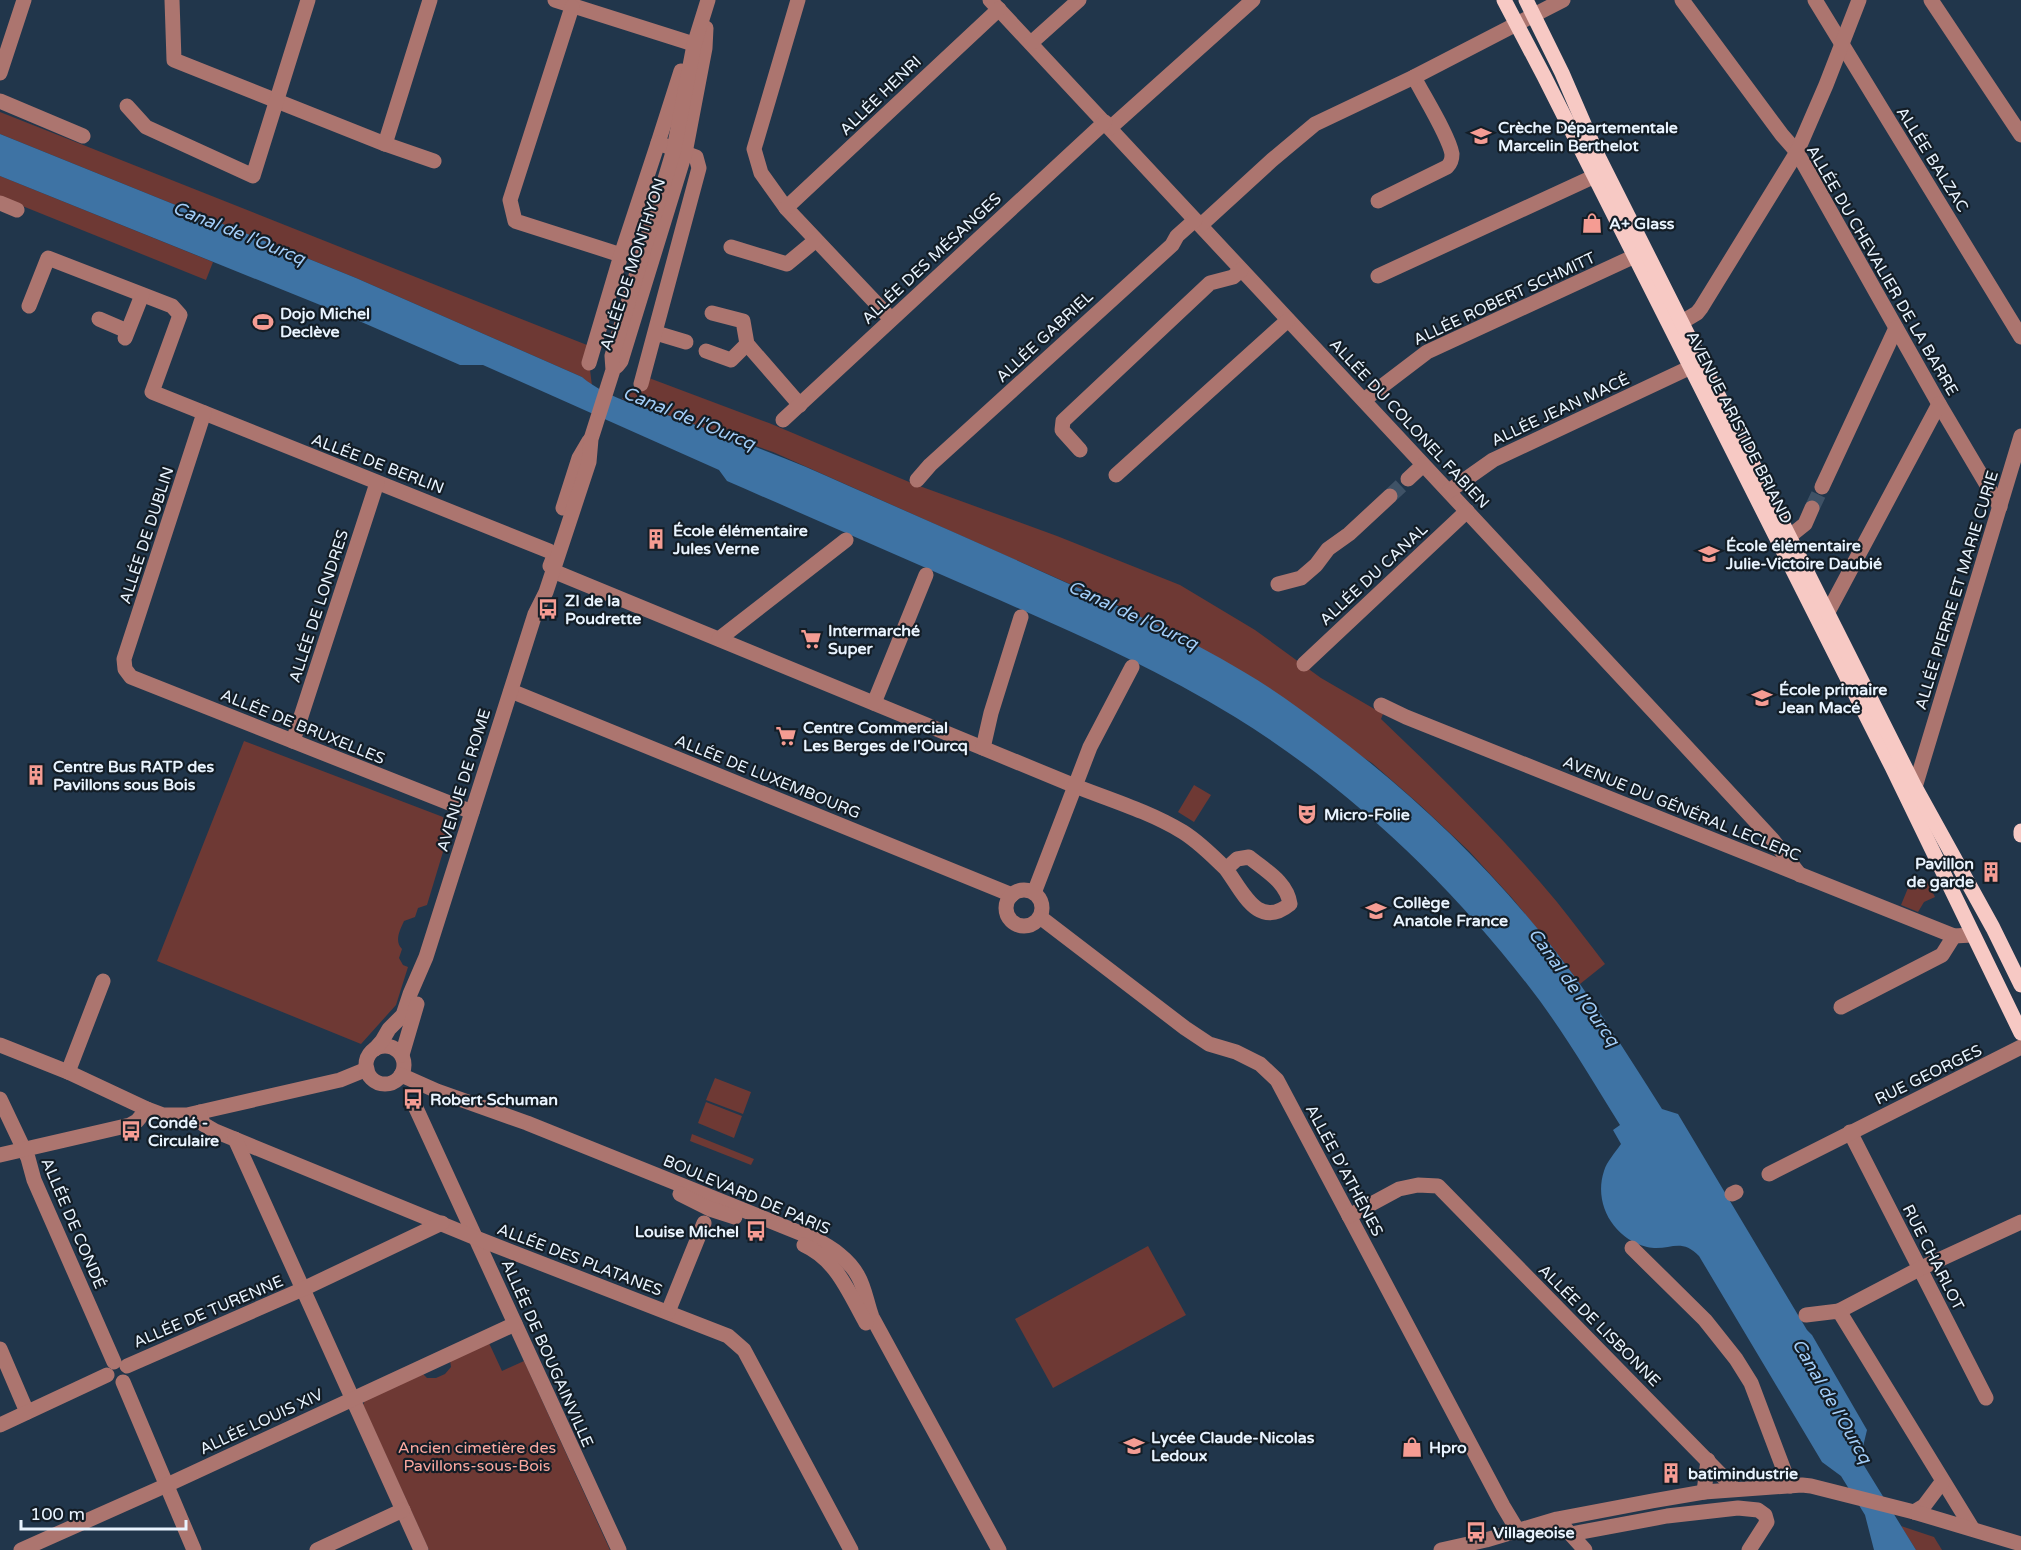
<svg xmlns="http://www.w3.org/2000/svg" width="2021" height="1550" viewBox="0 0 2021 1550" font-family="'Varela Round',sans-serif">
<rect width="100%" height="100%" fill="#21364b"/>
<g fill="#6e3934">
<path d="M0,112L587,345L592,386L582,377L356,278L0,134Z"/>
<path d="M0,176L213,262L206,280L0,197Z"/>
<path d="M649,378L769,423L914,484L1057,536L1180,585L1255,630L1321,678L1383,714L1381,719C1442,777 1503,837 1557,902C1573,922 1589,943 1605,964L1580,984L1553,948L1512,898L1469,851L1420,805L1372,763L1126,609L773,452L622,399L625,394Z"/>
<path d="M244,741L443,817L449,832L427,905L418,908L415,917L404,921C400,930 394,941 402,949L399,958L403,965L408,967L396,1005L361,1044L157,961Z"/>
<path d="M1194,785L1211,795L1194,822L1178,812Z"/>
<path d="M1926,879L1935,897L1924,902L1918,912L1901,905L1908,888Z"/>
<path d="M715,1078L751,1092L743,1114L706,1100Z"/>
<path d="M706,1102L742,1116L734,1138L698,1123Z"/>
<path d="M692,1134L754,1159L751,1165L690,1141Z"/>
<path d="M1148,1246L1186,1315L1053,1388L1015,1319Z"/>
<path d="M489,1343L502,1371L524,1361L610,1550H429L363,1405L365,1400L423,1374L427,1378H436L445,1374L451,1367L450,1360Z"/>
<path d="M1901,1526L1934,1537L1942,1550H1916Z"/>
</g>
<path fill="#3e73a4" d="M0,134L356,278L582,377C609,400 654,410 687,422C743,442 795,461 849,486C919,517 988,547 1058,579C1121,607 1184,636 1244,672C1273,689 1300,709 1327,729C1411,792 1488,865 1553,948C1593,999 1627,1054 1662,1109L1678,1114L1807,1330L1812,1335L1867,1430L1860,1459L1916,1550H1874L1865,1515L1841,1476L1822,1462L1699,1256C1680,1236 1669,1252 1647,1247C1614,1239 1593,1204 1604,1171C1607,1161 1615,1153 1621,1144L1613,1130L1620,1125C1594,1083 1569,1041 1540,1001C1457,890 1353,790 1235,717C1154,667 1068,630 981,592C896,555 812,518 727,481L719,470L483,365H460L350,317L0,176Z"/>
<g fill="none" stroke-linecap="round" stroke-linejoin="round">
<g stroke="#3f5266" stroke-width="15" stroke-dasharray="15 8" stroke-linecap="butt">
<path d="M1390,496L1408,479"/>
<path d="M1812,508L1822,487"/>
</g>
<g stroke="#ac756f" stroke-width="15">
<path d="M172,0L174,60L385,144L434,161"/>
<path d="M555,0L703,47"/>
<path d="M798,0L754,149L761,173L786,208L891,319"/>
<path d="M990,0L1655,713L1772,839L1800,875"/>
<path d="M1682,0L1782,135L1797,152L1939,404L2000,507"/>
<path d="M1815,0L2021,337"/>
<path d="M1931,0L2021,135"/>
<path d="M572,7L510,200L515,221L621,255"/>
<path d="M1031,43L1079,0"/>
<path d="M0,73L24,0"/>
<path d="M0,101L83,136"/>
<path d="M127,106L146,127L253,176L308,0"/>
<path d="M1110,128L1253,0"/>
<path d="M658,143L681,71"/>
<path d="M385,144L430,0"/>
<path d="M1378,201L1447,167C1451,163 1452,160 1452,154C1449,136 1423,95 1414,77"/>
<path d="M0,203L17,210"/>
<path d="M786,208L999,9"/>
<path d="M1201,225L1272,160L1315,124L1414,77L1563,0"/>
<path d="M731,247L787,264L816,240"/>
<path d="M1378,276L1595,176"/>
<path d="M29,306L48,258L172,306L180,315L152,392L549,551L554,556L550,566"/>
<path d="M99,319L127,331"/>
<path d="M1682,322L1697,313L1701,308L1797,152L1826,85L1859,0"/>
<path d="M656,333L686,342"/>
<path d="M125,338L142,295"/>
<path d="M747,344L800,405"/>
<path d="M706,351L731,360L747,344L743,321L712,313"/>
<path d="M589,363L621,255L658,143L696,157L699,168L641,384"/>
<path d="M617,366L621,361L685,153L705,48L706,28"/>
<path d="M1364,400L1427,352L1635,256"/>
<path d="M204,413L124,659L125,669L131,677L472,812"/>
<path d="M783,420L1105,122"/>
<path d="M1080,450L1062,430L1063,421L1210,283L1233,277L1241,270"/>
<path d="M1116,475L1288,320"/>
<path d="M1408,479L1423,465"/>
<path d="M917,480L930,465L1172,245L1177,236L1195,220"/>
<path d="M1822,487L1896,328"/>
<path d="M1449,491L1493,460L1691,367"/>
<path d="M563,508L579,458L589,441"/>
<path d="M1790,536L1805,524L1812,508"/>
<path d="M553,571L1075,786C1111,800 1150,812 1183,832C1199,842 1213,856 1226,869L1237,859L1249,857C1266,871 1287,882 1290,904C1258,930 1243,892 1226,869"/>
<path d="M1278,584L1301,578L1316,565L1328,549L1349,534L1390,496"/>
<path d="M1828,612L1939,404"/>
<path d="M719,639L846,540"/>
<path d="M1304,664L1467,511"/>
<path d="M511,691L1012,895"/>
<path d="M874,703L926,575"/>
<path d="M1381,705L1406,717L1954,936L1972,935"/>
<path d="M293,741L377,483"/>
<path d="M983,748L991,713L1021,617"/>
<path d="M1915,787L2021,436"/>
<circle cx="1024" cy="908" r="18"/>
<path d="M1034,893L1090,747L1132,667"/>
<path d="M1040,917L1185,1028L1209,1044L1236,1052L1260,1064L1277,1080L1503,1506L1518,1531"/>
<path d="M1841,1007L1942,955L1954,936"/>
<path d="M0,1045L68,1072L147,1109L163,1115H187L340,1080L367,1069"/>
<circle cx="385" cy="1065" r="19"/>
<path d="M375,1049L382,1041L389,1029L403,1015L410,994L426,957L535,614L546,592L589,462L591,439L613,370L612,356L674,149L694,45L708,0"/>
<path d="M402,1055L417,1004"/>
<path d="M68,1072L103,981"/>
<path d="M401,1075L437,1091L527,1123L815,1239C832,1248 849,1259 858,1276C865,1288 867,1304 872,1317L999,1550"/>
<path d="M0,1099L28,1158L34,1180L114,1362"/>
<path d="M415,1106L619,1550"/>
<path d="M200,1112L203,1124L215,1131L476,1238L728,1336L744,1350L851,1550"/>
<path d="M1850,1132L1986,1398"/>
<path d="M235,1139L421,1550"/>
<path d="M0,1155L130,1125L137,1121L147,1109"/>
<path d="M1769,1174L2021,1047"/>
<path d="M680,1194L710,1209L735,1217"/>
<path d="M1732,1194L1736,1192"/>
<path d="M1349,1216L1399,1189L1418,1185L1438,1186L1735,1489"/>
<path d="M804,1245C837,1260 849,1293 866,1323"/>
<path d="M1632,1248L1705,1320L1736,1359L1751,1383L1790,1486"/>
<path d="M1839,1311L1919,1269L2021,1222"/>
<path d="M668,1312L704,1223"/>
<path d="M1806,1315L1839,1311L1972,1528"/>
<path d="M0,1349L27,1412"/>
<path d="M127,1366L303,1289L442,1223"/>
<path d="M123,1382L194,1550"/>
<path d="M0,1425L107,1375"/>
<path d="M1704,1492L1708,1460"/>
<path d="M1914,1512L1924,1506L1942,1482"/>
<path d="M1565,1528L1585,1550"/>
<path d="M1571,1534L1667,1516L1738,1508L1758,1510L1765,1515L1767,1522L1749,1550"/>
<path d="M21,1550L167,1485L515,1324"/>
<path d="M317,1550L403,1510"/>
<path d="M1441,1550L1486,1540L1557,1519L1652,1501L1704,1492L1802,1485L1811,1486L1914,1512L2021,1544"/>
</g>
<g stroke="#f7c9c4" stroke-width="15">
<path d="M1504,0L1544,76L1892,767L2021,1033"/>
<path d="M1526,0L1562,73L1597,154L1915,787L1993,928L2021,985"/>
<path d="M2021,831V835"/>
</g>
</g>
<defs>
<g id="school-bare" transform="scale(1.62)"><path d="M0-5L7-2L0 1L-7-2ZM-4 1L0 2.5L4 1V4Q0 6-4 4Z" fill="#f59c93" stroke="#131d26" stroke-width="2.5" paint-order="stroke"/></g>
<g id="shop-bare" transform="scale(1.62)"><path d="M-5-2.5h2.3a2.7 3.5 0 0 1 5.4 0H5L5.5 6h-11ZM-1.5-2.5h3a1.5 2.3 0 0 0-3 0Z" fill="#f59c93" stroke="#131d26" stroke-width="2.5" paint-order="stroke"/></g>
<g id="stadium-bare" transform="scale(1.62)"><path d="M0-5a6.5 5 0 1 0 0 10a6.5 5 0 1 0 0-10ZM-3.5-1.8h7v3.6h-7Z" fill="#f59c93" stroke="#131d26" stroke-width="2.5" paint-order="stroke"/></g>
<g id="building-bare" transform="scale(1.62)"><path d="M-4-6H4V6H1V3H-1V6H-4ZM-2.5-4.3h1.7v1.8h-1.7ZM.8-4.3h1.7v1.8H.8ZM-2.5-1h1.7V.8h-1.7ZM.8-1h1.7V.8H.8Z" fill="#f59c93" stroke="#131d26" stroke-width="2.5" paint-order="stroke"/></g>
<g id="bus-bare" transform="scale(1.62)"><path d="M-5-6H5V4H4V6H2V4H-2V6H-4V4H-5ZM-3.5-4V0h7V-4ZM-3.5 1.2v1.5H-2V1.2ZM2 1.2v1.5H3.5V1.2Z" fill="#f59c93" stroke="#131d26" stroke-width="2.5" paint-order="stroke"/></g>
<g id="supermarket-bare" transform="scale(1.62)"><path d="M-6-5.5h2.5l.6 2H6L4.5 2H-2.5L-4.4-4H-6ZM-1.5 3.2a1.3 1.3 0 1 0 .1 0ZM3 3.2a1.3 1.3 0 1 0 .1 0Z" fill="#f59c93" stroke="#131d26" stroke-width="2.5" paint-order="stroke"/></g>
<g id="theatre-bare" transform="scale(1.62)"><path d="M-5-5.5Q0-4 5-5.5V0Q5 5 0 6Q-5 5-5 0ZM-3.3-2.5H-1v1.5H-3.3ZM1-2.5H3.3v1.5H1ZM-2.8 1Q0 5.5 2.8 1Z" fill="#f59c93" stroke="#131d26" stroke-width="2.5" paint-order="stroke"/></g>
</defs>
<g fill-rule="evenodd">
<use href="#school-bare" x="1481" y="136"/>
<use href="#shop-bare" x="1592" y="223"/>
<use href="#stadium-bare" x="263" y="322"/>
<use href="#building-bare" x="656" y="539"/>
<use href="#school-bare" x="1709" y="554"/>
<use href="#bus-bare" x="548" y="609"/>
<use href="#supermarket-bare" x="811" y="639"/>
<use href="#school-bare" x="1762" y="698"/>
<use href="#supermarket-bare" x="786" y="736"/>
<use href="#building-bare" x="36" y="775"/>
<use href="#theatre-bare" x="1307" y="814"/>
<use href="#building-bare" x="1991" y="872"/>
<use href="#school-bare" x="1376" y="911"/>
<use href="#bus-bare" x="413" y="1099"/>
<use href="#bus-bare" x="131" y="1131"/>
<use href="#bus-bare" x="756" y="1231"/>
<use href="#school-bare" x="1134" y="1446"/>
<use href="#shop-bare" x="1412" y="1447"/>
<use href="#building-bare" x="1671" y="1473"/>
<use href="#bus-bare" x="1476" y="1532"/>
</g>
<g text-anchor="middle" stroke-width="4.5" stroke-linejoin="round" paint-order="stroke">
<g font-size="16" fill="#e9f4ff" stroke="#131d26">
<text transform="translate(880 95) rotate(-44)" y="6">ALLÉE HENRI</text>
<text transform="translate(1933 159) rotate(58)" y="6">ALLÉE BALZAC</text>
<text transform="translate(931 258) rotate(-43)" y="6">ALLÉE DES MÉSANGES</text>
<text transform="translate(632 264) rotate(-72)" y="6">ALLÉE DE MONTHYON</text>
<text transform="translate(1883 270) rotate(60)" y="6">ALLÉE DU CHEVALIER DE LA BARRE</text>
<text transform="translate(1504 298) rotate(-25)" y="6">ALLÉE ROBERT SCHMITT</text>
<text transform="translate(1044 336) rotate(-43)" y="6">ALLÉE GABRIEL</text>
<text transform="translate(1560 409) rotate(-25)" y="6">ALLÉE JEAN MACÉ</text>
<text transform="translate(1410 423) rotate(47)" y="6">ALLÉE DU COLONEL FABIEN</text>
<text transform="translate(1740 427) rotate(63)" y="6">AVENUE ARISTIDE BRIAND</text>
<text transform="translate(378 463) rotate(21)" y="6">ALLÉE DE BERLIN</text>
<text transform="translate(146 535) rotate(-72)" y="6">ALLÉE DE DUBLIN</text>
<text transform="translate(1373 574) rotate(-43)" y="6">ALLÉE DU CANAL</text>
<text transform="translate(1956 590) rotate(-73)" y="6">ALLÉE PIERRE ET MARIE CURIE</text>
<text transform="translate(318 606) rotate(-72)" y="6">ALLÉE DE LONDRES</text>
<text transform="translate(303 726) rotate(22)" y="6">ALLÉE DE BRUXELLES</text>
<text transform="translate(768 776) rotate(22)" y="6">ALLÉE DE LUXEMBOURG</text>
<text transform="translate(463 780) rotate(-73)" y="6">AVENUE DE ROME</text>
<text transform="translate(1682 808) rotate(22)" y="6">AVENUE DU GÉNÉRAL LECLERC</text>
<text transform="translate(1928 1074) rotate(-26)" y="6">RUE GEORGES</text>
<text transform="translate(1345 1170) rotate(62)" y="6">ALLÉE D'ATHÈNES</text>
<text transform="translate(747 1194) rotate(23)" y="6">BOULEVARD DE PARIS</text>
<text transform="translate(74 1223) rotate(67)" y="6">ALLÉE DE CONDÉ</text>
<text transform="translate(1934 1257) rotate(63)" y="6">RUE CHARLOT</text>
<text transform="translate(580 1259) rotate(21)" y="6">ALLÉE DES PLATANES</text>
<text transform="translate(208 1311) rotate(-23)" y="6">ALLÉE DE TURENNE</text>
<text transform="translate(1600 1325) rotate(45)" y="6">ALLÉE DE LISBONNE</text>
<text transform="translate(548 1353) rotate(66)" y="6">ALLÉE DE BOUGAINVILLE</text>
<text transform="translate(261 1421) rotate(-25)" y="6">ALLÉE LOUIS XIV</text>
</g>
<g font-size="16" font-weight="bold" fill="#e9f4ff" stroke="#131d26" text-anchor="start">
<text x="1498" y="133">Crèche Départementale<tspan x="1498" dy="18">Marcelin Berthelot</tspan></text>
<text x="1609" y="229">A+ Glass</text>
<text x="280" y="319">Dojo Michel<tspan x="280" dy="18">Declève</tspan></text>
<text x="673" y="536">École élémentaire<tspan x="673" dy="18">Jules Verne</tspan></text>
<text x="1726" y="551">École élémentaire<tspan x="1726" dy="18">Julie-Victoire Daubié</tspan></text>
<text x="565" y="606">ZI de la<tspan x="565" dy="18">Poudrette</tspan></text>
<text x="828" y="636">Intermarché<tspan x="828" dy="18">Super</tspan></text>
<text x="1779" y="695">École primaire<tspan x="1779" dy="18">Jean Macé</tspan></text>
<text x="803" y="733">Centre Commercial<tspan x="803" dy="18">Les Berges de l'Ourcq</tspan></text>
<text x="53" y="772">Centre Bus RATP des<tspan x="53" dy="18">Pavillons sous Bois</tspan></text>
<text x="1324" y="820">Micro-Folie</text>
<text x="1974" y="869" text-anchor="end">Pavillon<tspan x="1974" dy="18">de garde</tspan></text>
<text x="1393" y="908">Collège<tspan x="1393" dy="18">Anatole France</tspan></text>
<text x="430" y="1105">Robert Schuman</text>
<text x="148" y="1128">Condé -<tspan x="148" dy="18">Circulaire</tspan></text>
<text x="739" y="1237" text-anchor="end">Louise Michel</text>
<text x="1151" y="1443">Lycée Claude-Nicolas<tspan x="1151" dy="18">Ledoux</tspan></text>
<text x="1429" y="1453">Hpro</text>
<text x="1688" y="1479">batimindustrie</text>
<text x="1493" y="1538">Villageoise</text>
</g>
<g font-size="16" fill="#fda9a0" stroke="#131d26">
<text x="477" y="1453">Ancien cimetière des<tspan x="477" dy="18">Pavillons-sous-Bois</tspan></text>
</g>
<g font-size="18" font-style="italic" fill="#a3cef9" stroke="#131d26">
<text transform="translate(239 233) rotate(22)" y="6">Canal de l'Ourcq</text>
<text transform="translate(689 418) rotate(22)" y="6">Canal de l'Ourcq</text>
<text transform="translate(1133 615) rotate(25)" y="6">Canal de l'Ourcq</text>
<text transform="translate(1574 987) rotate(54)" y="6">Canal de l'Ourcq</text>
<text transform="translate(1832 1401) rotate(60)" y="6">Canal de l'Ourcq</text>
</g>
</g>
<path d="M21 1520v9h165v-9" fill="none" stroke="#e9f4ff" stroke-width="3"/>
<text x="30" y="1520" font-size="18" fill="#e9f4ff" stroke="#131d26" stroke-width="4.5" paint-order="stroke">100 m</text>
</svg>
